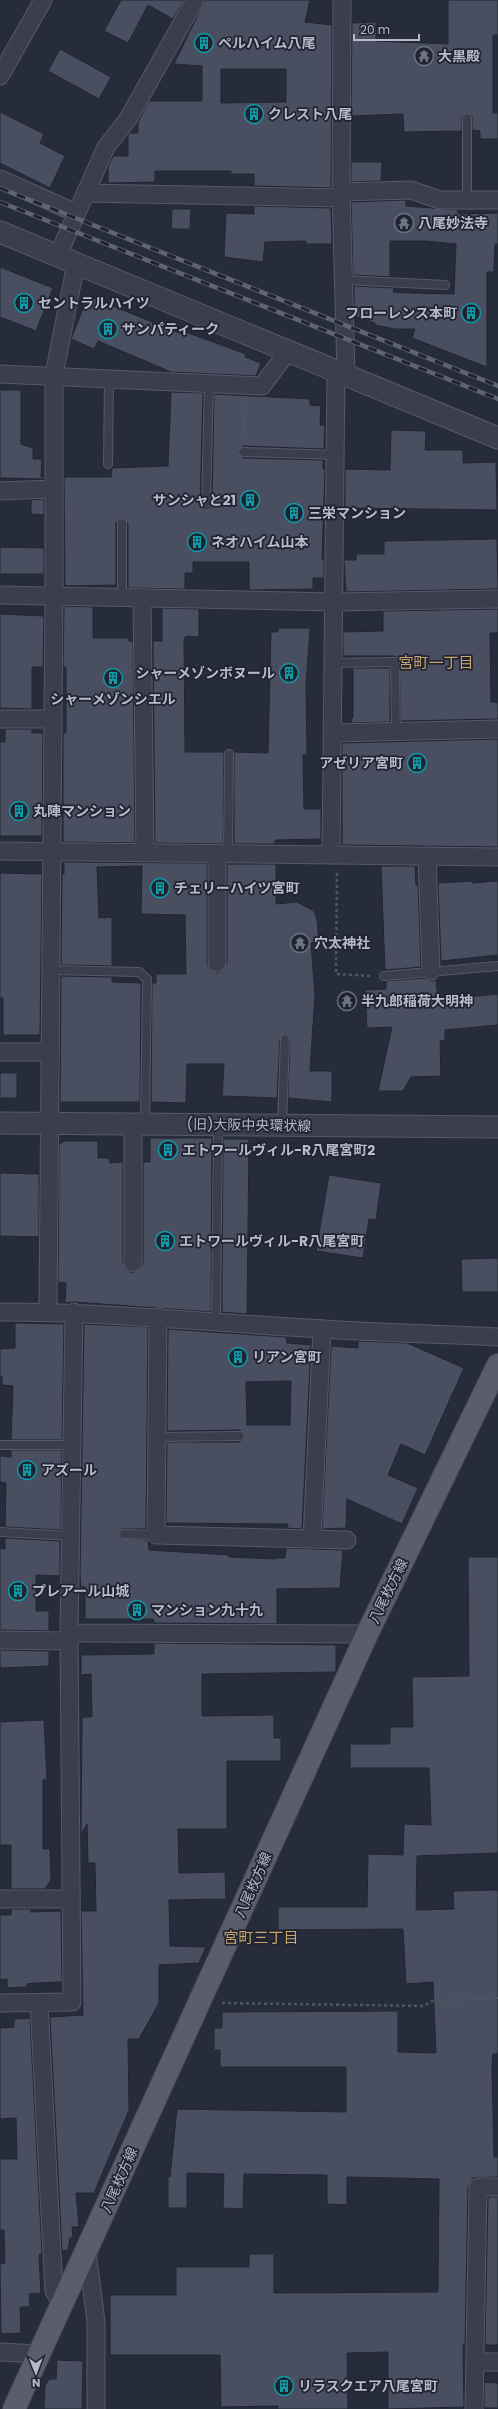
<svg xmlns="http://www.w3.org/2000/svg" width="498" height="2409" viewBox="0 0 498 2409" font-family="Poppins,'Noto Sans JP',sans-serif">
<rect width="100%" height="100%" fill="#272c3b"/>
<g fill="#494f60" stroke="#222633" fill-rule="evenodd">
<path d="M121,0H184L173,19L148,5L128,43L104,31Z"/>
<path d="M205,0H310L305,22L332,25L331,188L254,186V174H231V171H155V182L108,183V167L113,156H128V135L130,133H138V122L149,101H202V66L174,64ZM221,69H286V102L221,103Z"/>
<path d="M448,0H498V35H493V113H498V139H480V131L472,130V116L467,113L462,116V131L404,132L403,114L351,116L352,23L376,22V41L448,44Z"/>
<path d="M60,49L111,77L99,99L48,71Z"/>
<path d="M0,112L44,134L40,143L65,156L50,188L0,163Z"/>
<path d="M351,162H382L381,181L351,182Z"/>
<path d="M406,200V206L458,210V214L498,213V244H495L494,272H487V367L412,338L415,329H395L375,325V323L354,316V286L394,288L393,292L410,293L454,294L456,244L426,241H390V277L353,275L351,202Z"/>
<path d="M254,206L331,208L332,244H305L306,241L265,242L263,262L224,257L226,213L254,214Z"/>
<path d="M172,209H191L190,229H171Z"/>
<path d="M0,267L53,288L36,331L0,317Z"/>
<path d="M88,296L182,334L183,331L246,354L245,357L261,363L256,376L171,372L98,341L94,349L71,339Z"/>
<path d="M0,390H21V444L33,448V459H42L41,477H44V479L0,478Z"/>
<path d="M171,392L203,393L200,506L205,511L212,506L214,394L310,399V405L321,406L320,425H325L324,449L243,446L238,451L243,458L323,460V469H325L322,559H324V578H313V589L249,590V562H193V573H185V589L128,588V523L122,518L116,523V585L65,586L64,477H111L112,468L168,466Z"/>
<path d="M391,430L426,431L425,450H463V463L496,462L497,510L345,508V469L390,470Z"/>
<path d="M44,499V515L31,514V500Z"/>
<path d="M497,539L498,589L346,592L344,560H356V554H384V541Z"/>
<path d="M0,547L44,548V574H0Z"/>
<path d="M64,606L93,607V638H129V641H133L135,843L63,842V733H66V667H63Z"/>
<path d="M162,608L199,609V637L186,636L184,639L185,752H224L223,844L155,843L153,641H162Z"/>
<path d="M498,609V633H490L491,702H498V719L401,721L399,659L395,656H343V632L383,631V611Z"/>
<path d="M0,614L44,616L43,667H32V709L0,708Z"/>
<path d="M278,628H310L306,684L307,755H303L304,809H321V839L275,840V844H234V752L268,753L271,632H278Z"/>
<path d="M353,668H390V722L351,723V718H353Z"/>
<path d="M5,729H32V733H43L42,836H0V742H5Z"/>
<path d="M498,739V847L342,845V743Z"/>
<path d="M64,862L207,863V963L209,968L217,973L222,971L227,963V864H276V904L297,902L314,911L317,920L319,942L311,943L315,995L310,1071H332V1102L288,1098L290,1039L285,1034L280,1039L277,1098L222,1096L224,1064H187L186,1103L151,1102L152,983H156V974H186L185,915L141,914L142,866L97,867L99,918L112,917V966L61,965L62,874H64Z"/>
<path d="M381,866H415L416,885H418L421,967L385,970Z"/>
<path d="M0,873L42,874L40,1035H3V998H0Z"/>
<path d="M472,881V883L498,881V955L441,961L438,883Z"/>
<path d="M61,976L112,977V982L141,983L140,1102H60Z"/>
<path d="M424,978L431,981L436,980L438,1000L498,994V1025L445,1030V1040L440,1041L441,1076L411,1077L403,1091H378L392,1027L367,1028L365,990L386,989V981Z"/>
<rect x="0" y="1073" width="17" height="25"/>
<path d="M150,1138H212L211,1312L75,1302L65,1303L66,1283L58,1282L59,1145L64,1141H98V1158H109L110,1163L123,1162V1263L128,1271L133,1273L141,1268L143,1263V1162H150Z"/>
<path d="M223,1139H249L247,1314L222,1312Z"/>
<path d="M0,1173L39,1174V1237L0,1236Z"/>
<path d="M329,1175L381,1183L376,1220L369,1219L363,1258L316,1251Z"/>
<path d="M498,1258V1292H462L461,1259Z"/>
<path d="M15,1323L64,1324L62,1440H11L13,1386L2,1385V1376H0V1349L15,1348Z"/>
<path d="M84,1324L148,1327L146,1529H122L119,1533L121,1538L148,1540L149,1550L229,1555V1557L276,1559V1558H285L286,1548L343,1550L340,1588L277,1589V1624L154,1623L153,1619H85V1587H81L80,1576Z"/>
<path d="M168,1329L286,1337L287,1343L311,1345L302,1529L287,1528L288,1524H277L166,1523L167,1442H240L245,1436L240,1430L167,1431ZM291,1381L290,1425H247L246,1382Z"/>
<path d="M358,1341L407,1343L464,1368L425,1455L401,1444L388,1475L418,1488L402,1524L347,1499L346,1528L322,1529L331,1346L358,1348Z"/>
<path d="M11,1450H62L61,1530L5,1527L6,1483L0,1482V1456L11,1457Z"/>
<path d="M5,1538L60,1541V1576L36,1575V1611H49V1631L0,1630V1548L5,1549Z"/>
<path d="M468,1557H498V1853L417,1856L416,1910L454,1909L453,1891L498,1890V2054H493L492,2067L494,2157H498V2177L473,2178L468,2187L465,2345H463L464,2407L388,2409V2352L347,2353L348,2409H278V2406L221,2407L220,2355H110V2295H176V2267H249V2254H274V2293L438,2292L439,2179L347,2177V2205L327,2204V2175L244,2174L243,2209L223,2208L224,2174L187,2173V2208H168V2177H170L177,2109L346,2112V2067H220V2050H214V2028H222V2012L398,2011V2052L436,2053L433,1982L406,1984L403,1929L278,1930V1907H367L368,1854L403,1855L404,1824L431,1825L429,1768H350V1744H390V1727H413L412,1677L469,1676Z"/>
<path d="M154,1643L336,1645V1672L202,1674V1716L274,1715V1738H281V1761H227V1829H178L179,1873L225,1872L226,1899L169,1900L170,1946L206,1947L199,1963L159,1965V2003L139,2039H128L129,2110L94,2193H76L79,2227H72L73,2238H70L68,2250L62,2251L50,2017L83,2015L81,1911H96L95,1863H88L87,1824L81,1834L82,1717H92L91,1674L81,1675V1655L154,1654Z"/>
<path d="M0,1650L49,1651V1666L0,1668Z"/>
<path d="M44,1720L47,1780H43V1849H50L51,1880L45,1889H11V1845H0V1722Z"/>
<path d="M11,1909H32L30,1912L61,1911L62,1982L35,1983L27,1984V1987L7,1988V1979L0,1980V1915H11Z"/>
<path d="M30,2018L42,2253L39,2255L41,2293L29,2294L30,2307H20L21,2333L1,2334L0,2264L5,2263L4,2230H0V2159H17L16,2118L0,2119V2028L14,2027V2019Z"/>
<path d="M488,2197H498V2345H485Z"/>
<path d="M57,2360L83,2361L82,2409H44L45,2386L49,2379H56Z"/>
<path d="M484,2382L498,2383V2408H484Z"/>
</g>
<g fill="none" stroke-linecap="round" stroke-linejoin="round">
<g stroke="#565a67" stroke-width="10">
<g id="service">
<path d="M467,118V200"/>
<path d="M344,280L445,285"/>
<path d="M243,452L336,455"/>
<path d="M108,464L109,378"/>
<path d="M206,506L209,383"/>
<path d="M122,598V523"/>
<path d="M333,663L395,662L396,732"/>
<path d="M228,854L229,754"/>
<path d="M51,970L139,972L147,979L145,1124"/>
<path d="M384,976L498,966"/>
<path d="M282,1125L285,1039"/>
<path d="M216,1321L218,1126"/>
<path d="M157,1437L240,1436"/>
<path d="M0,1445H72"/>
<path d="M0,1532L70,1536"/>
<path d="M124,1534L156,1535"/>
</g>
</g>
<g stroke="#565a67" stroke-width="19">
<g id="minor">
<path d="M342,0L341,192L346,373"/>
<path d="M0,76L43,0"/>
<path d="M0,179L76,213"/>
<path d="M341,192L411,190L440,200H498"/>
<path d="M85,193L341,198"/>
<path d="M58,255L106,147L128,119L195,0"/>
<path d="M0,374L262,386L289,350"/>
<path d="M0,491L54,489"/>
<path d="M0,595L334,602L498,599"/>
<path d="M142,598L145,853"/>
<path d="M0,719H53"/>
<path d="M333,733L498,729"/>
<path d="M0,851L498,857"/>
<path d="M331,855L336,369"/>
<path d="M427,856L431,971"/>
<path d="M217,963V853"/>
<path d="M0,1052H50"/>
<path d="M133,1124V1263"/>
<path d="M0,1312C108,1312 215,1323 323,1329C381,1333 440,1334 498,1337"/>
<path d="M48,1312L54,596V375L76,263"/>
<path d="M74,1312L69,1633L367,1634"/>
<path d="M158,1317L156,1535L347,1540"/>
<path d="M312,1539L322,1329"/>
<path d="M0,1640L69,1641"/>
<path d="M0,1899H71"/>
<path d="M0,2003L72,2002L69,1633"/>
<path d="M39,2003L54,2291L62,2304"/>
<path d="M87,2251L96,2322V2409"/>
<path d="M0,2352L39,2354"/>
<path d="M475,2362H498"/>
<path d="M474,2409L478,2187H498"/>
</g>
</g>
<g stroke="#565a67" stroke-width="23">
<g id="tertiary">
<path d="M0,232L498,438"/>
<path d="M0,1123L498,1127"/>
</g>
</g>
<g stroke="#444855" stroke-width="24">
<path id="primary" d="M14,2409L367,1634L498,1365"/>
</g>
<g stroke="#4b585e" stroke-width="2.5" stroke-dasharray="3 3" stroke-linecap="butt">
<path d="M243,437L244,404"/>
<path d="M337,873L336,974L370,976"/>
<path d="M222,2003L423,2006L432,2001L498,1998"/>
</g>
<use href="#service" stroke="#3b3f4c" stroke-width="8"/>
<use href="#minor" stroke="#3b3f4c" stroke-width="17"/>
<use href="#tertiary" stroke="#3b3f4c" stroke-width="21"/>
<use href="#primary" stroke="#595d6c" stroke-width="22"/>
<g stroke="#5f6474" stroke-width="4.5">
<g id="rail">
<path d="M0,188L498,386"/>
<path d="M0,202L498,399"/>
</g>
</g>
<use href="#rail" stroke="#202431" stroke-width="3" stroke-dasharray="9" stroke-linecap="butt"/>
</g>
<defs>
<g id="building-ring" transform="scale(1)"><circle r="9.5" fill="#202431" stroke="#0f9aa8" stroke-width="1.5"/><path d="M-4-6H4V6H1V3H-1V6H-4ZM-2.5-4.3h1.7v1.8h-1.7ZM.8-4.3h1.7v1.8H.8ZM-2.5-1h1.7V.8h-1.7ZM.8-1h1.7V.8H.8Z" fill="#0f9aa8"/></g>
<g id="temple-ring" transform="scale(1)"><circle r="9.5" fill="#202431" stroke="#6b7280" stroke-width="1.5"/><path d="M0-6L5-2H3V0L6.5 2.5H4V6H1.5V3h-3V6H-4V2.5H-6.5L-3 0V-2H-5Z" fill="#6b7280"/></g>
</defs>
<g fill-rule="evenodd">
<use href="#building-ring" x="204" y="43"/>
<use href="#temple-ring" x="424" y="56"/>
<use href="#building-ring" x="254" y="114"/>
<use href="#temple-ring" x="404" y="223"/>
<use href="#building-ring" x="24" y="303"/>
<use href="#building-ring" x="471" y="313"/>
<use href="#building-ring" x="108" y="329"/>
<use href="#building-ring" x="250" y="500"/>
<use href="#building-ring" x="294" y="513"/>
<use href="#building-ring" x="197" y="542"/>
<use href="#building-ring" x="289" y="673"/>
<use href="#building-ring" x="113" y="678"/>
<use href="#building-ring" x="417" y="763"/>
<use href="#building-ring" x="19" y="811"/>
<use href="#building-ring" x="160" y="888"/>
<use href="#temple-ring" x="300" y="943"/>
<use href="#temple-ring" x="347" y="1001"/>
<use href="#building-ring" x="168" y="1150"/>
<use href="#building-ring" x="165" y="1241"/>
<use href="#building-ring" x="238" y="1357"/>
<use href="#building-ring" x="27" y="1470"/>
<use href="#building-ring" x="18" y="1591"/>
<use href="#building-ring" x="137" y="1610"/>
<use href="#building-ring" x="284" y="2386"/>
</g>
<g text-anchor="middle" stroke-width="3.5" stroke-linejoin="round" paint-order="stroke">
<g font-size="14" font-weight="bold" fill="#b7bac7" stroke="#202431" text-anchor="start">
<text x="218" y="48">ペルハイム八尾</text>
<text x="438" y="61">大黒殿</text>
<text x="268" y="119">クレスト八尾</text>
<text x="418" y="228">八尾妙法寺</text>
<text x="38" y="308">セントラルハイツ</text>
<text x="457" y="318" text-anchor="end">フローレンス本町</text>
<text x="122" y="334">サンパティーク</text>
<text x="236" y="505" text-anchor="end">サンシャと21</text>
<text x="308" y="518">三栄マンション</text>
<text x="211" y="547">ネオハイム山本</text>
<text x="275" y="678" text-anchor="end">シャーメゾンボヌール</text>
<text x="113" y="704" text-anchor="middle">シャーメゾンシエル</text>
<text x="403" y="768" text-anchor="end">アゼリア宮町</text>
<text x="33" y="816">丸陣マンション</text>
<text x="174" y="893">チェリーハイツ宮町</text>
<text x="314" y="948">穴太神社</text>
<text x="361" y="1006">半九郎稲荷大明神</text>
<text x="182" y="1155">エトワールヴィル-R八尾宮町2</text>
<text x="179" y="1246">エトワールヴィル-R八尾宮町</text>
<text x="252" y="1362">リアン宮町</text>
<text x="41" y="1475">アズール</text>
<text x="32" y="1596">プレアール山城</text>
<text x="151" y="1615">マンション九十九</text>
<text x="298" y="2391">リラスクエア八尾宮町</text>
</g>
<g font-size="14" fill="#b7bac7" stroke="#202431">
<text transform="translate(249 1125) rotate(1)" y="5">(旧)大阪中央環状線</text>
<text transform="translate(388 1591) rotate(-64)" y="5">八尾枚方線</text>
<text transform="translate(253 1885) rotate(-66)" y="5">八尾枚方線</text>
<text transform="translate(119 2180) rotate(-66)" y="5">八尾枚方線</text>
</g>
<g font-size="15" fill="#c9a670" stroke="#202431">
<text x="436" y="668">宮町一丁目</text>
<text x="261" y="1943">宮町三丁目</text>
</g>
</g>
<g transform="translate(36 2373) rotate(179)" stroke="#202431" stroke-width="3" paint-order="stroke">
<path d="M0-3L7 15L0 10L-7 15Z" fill="#b7bac7"/>
<text y="-6" font-size="11" font-weight="bold" text-anchor="middle" fill="#b7bac7">N</text>
</g>
<path d="M354 34v6h65v-6" fill="none" stroke="#b7bac7" stroke-width="2"/>
<text x="360" y="34" font-size="12" fill="#b7bac7" stroke="#202431" stroke-width="3" paint-order="stroke">20 m</text>
</svg>
